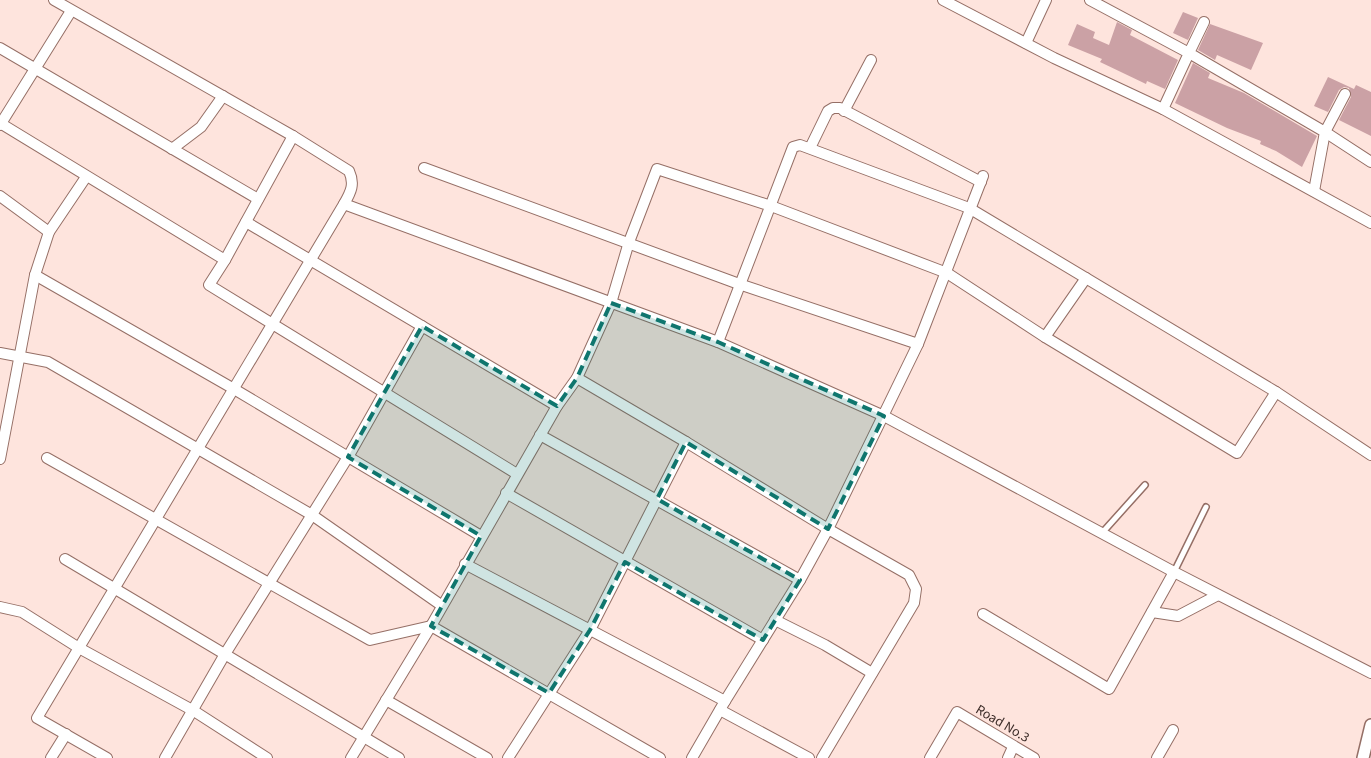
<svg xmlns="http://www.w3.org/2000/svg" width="1371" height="758" viewBox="0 0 1371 758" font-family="'Source Sans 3',sans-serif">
<rect width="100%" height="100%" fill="#fee4dd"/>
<g fill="#cba1a5">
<path d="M1183,12L1198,18L1188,40L1173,33Z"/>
<path d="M1117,22L1132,30L1130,35L1178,60L1165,89L1147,81L1146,84L1100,62L1102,59L1068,45L1077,24L1095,32L1093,38L1109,45Z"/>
<path d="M1210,24L1263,43L1251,70L1217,55L1215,60L1198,50Z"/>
<path d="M1193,63L1210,73L1208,78L1244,93L1317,136L1302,167L1276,151L1260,144L1261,141L1227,128L1175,103Z"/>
<path d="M1328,77L1354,89L1356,85L1371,92V136L1339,120L1351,97L1349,88L1344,87L1339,90L1328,112L1314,106Z"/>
</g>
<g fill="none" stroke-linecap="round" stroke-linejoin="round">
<g stroke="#956f66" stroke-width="8">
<g id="service">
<path d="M1102,533L1145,485"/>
<path d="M1174,572L1206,507"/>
</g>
</g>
<g stroke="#956f66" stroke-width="12">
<g id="minor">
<path d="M54,0L293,136L349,171C355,184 351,192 344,204L37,718L107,758"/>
<path d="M943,0L1054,58L1163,109L1371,223"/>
<path d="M1090,0L1189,53L1163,109"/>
<path d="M1204,22L1189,53L1325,132L1314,191"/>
<path d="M1026,43L1046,0"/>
<path d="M0,48L258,199"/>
<path d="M1345,94L1325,132L1371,162"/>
<path d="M844,111L871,60"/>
<path d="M0,123L225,260"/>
<path d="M0,125L71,11"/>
<path d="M293,136L225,260L209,285L517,474"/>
<path d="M810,148L828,111L833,108H840L981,182"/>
<path d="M172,149L201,127L223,96"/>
<path d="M424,168L739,284L918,344"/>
<path d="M0,196L49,232"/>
<path d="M344,204L718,342L884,416L1174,572L1371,673"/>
<path d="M246,222L557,406"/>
<path d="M35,275L234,389L481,536"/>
<path d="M1045,337L1086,278"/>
<path d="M718,342L793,147L800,145L969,208L1276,392L1371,455"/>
<path d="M0,353L48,362L312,515L441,605"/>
<path d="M577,378L686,442"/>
<path d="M540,435L800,580"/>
<path d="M47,458L370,640L431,626L660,758"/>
<path d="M0,459L35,275L49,232L86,177"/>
<path d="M506,493L763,640"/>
<path d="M65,559L399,758"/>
<path d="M465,564L725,701L692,758"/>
<path d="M0,607L22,612L79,648L194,711L267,758"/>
<path d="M1152,612L1178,616L1218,595"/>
<path d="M983,614L1109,689L1174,572"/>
<path d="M775,620L825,645L872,673"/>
<path d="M386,700L487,758"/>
<path d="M725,701L800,580L828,529L909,575L916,589L914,603L822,758"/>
<path d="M720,710L809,758"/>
<path d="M51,758L66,734"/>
<path d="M165,758L225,654L348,457L422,326"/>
<path d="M351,758L431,626L557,406L577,378L611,303L629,242L657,169L771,206L947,273L1045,337L1237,453L1276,392"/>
<path d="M508,758L590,630L686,442L828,529L918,344L983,176"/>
<path d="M930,758L957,712L1034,758"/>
<path d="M1008,758L1013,747"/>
<path d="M1157,758L1173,730"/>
</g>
</g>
<g stroke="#956f66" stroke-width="14">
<path id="tertiary" d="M1363,758L1371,725"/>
</g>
<use href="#service" stroke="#fff" stroke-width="5"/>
<use href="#minor" stroke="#fff" stroke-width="10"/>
<use href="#tertiary" stroke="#fff" stroke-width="11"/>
</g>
<path fill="#0f766e" fill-opacity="0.2" stroke="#0f766e" stroke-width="4" stroke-dasharray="10 6" stroke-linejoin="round" d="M611,303L718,342L884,416L828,529L686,442L657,499L800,580L763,640L625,562L590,630L549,693L431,626L481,536L348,457L422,326L557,406L577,378Z"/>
<g text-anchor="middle" stroke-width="4.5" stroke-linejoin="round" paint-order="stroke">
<g font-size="14" fill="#3c2c28" stroke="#fee4dd">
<text transform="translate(1003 723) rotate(31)" y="5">Road No.3</text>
</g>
</g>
</svg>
